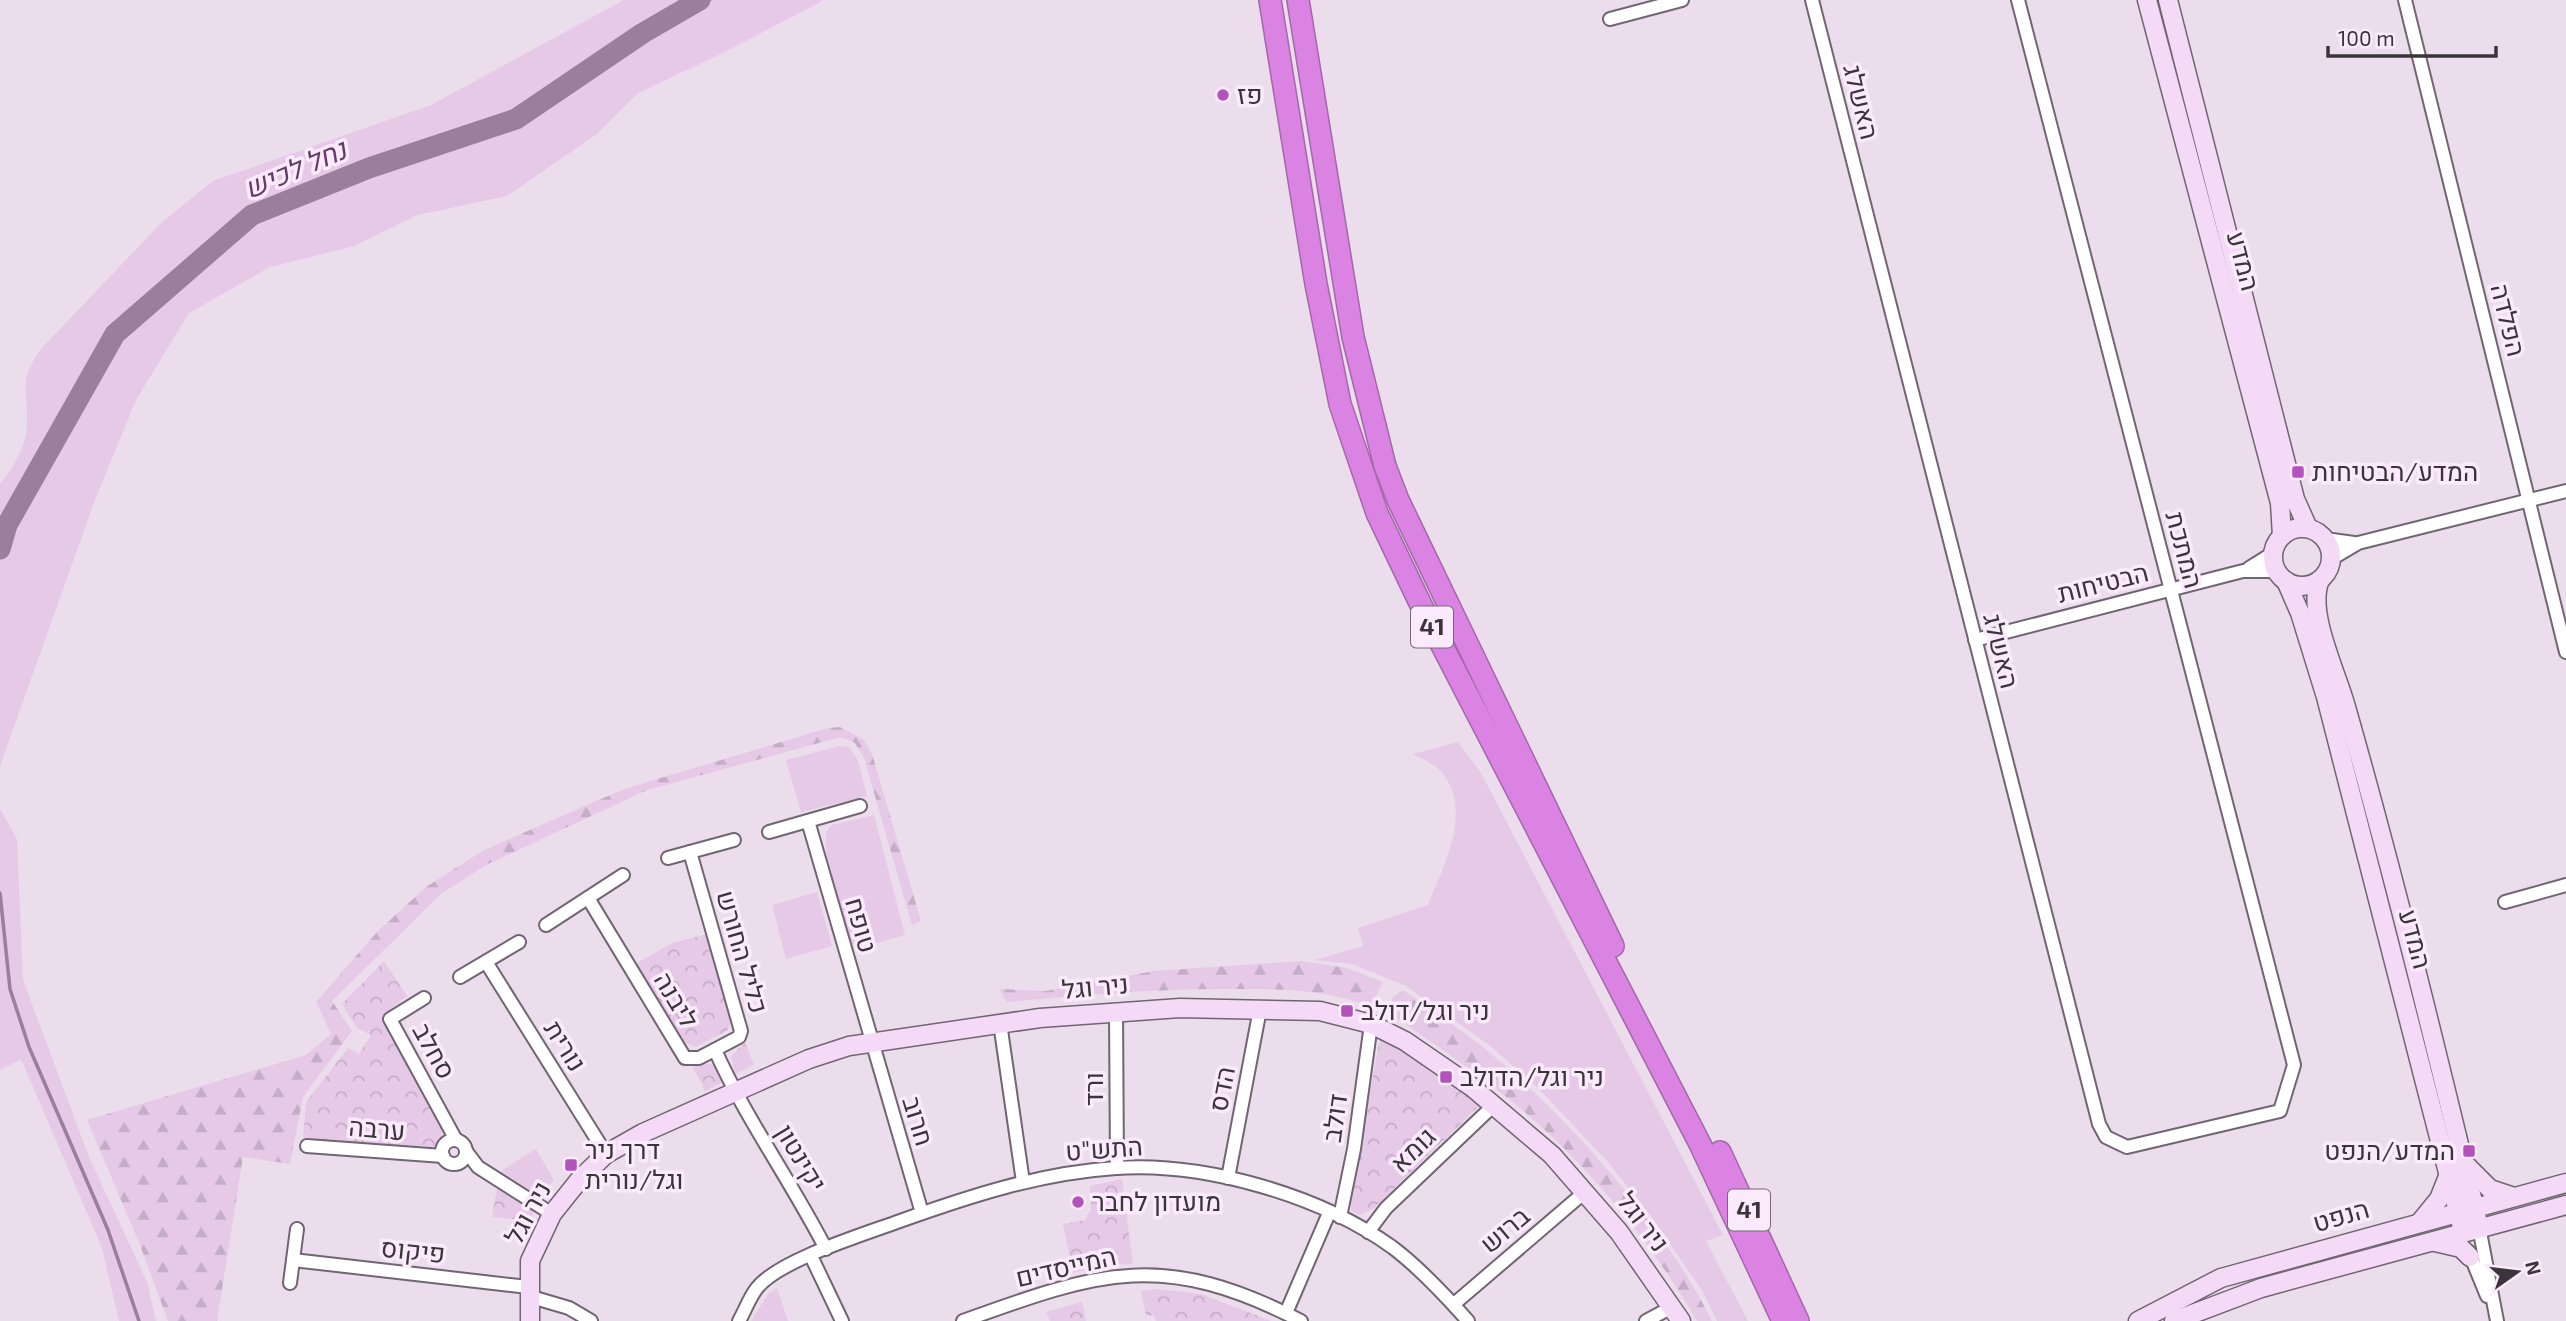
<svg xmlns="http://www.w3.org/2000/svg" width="2566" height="1321" viewBox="0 0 2566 1321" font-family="'Exo 2',Heebo,sans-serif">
<defs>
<pattern id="forest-firs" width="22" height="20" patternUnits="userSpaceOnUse" patternTransform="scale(1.75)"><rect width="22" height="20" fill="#e5c9e7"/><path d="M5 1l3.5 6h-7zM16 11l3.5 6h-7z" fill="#c5adc7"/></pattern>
<pattern id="park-crowns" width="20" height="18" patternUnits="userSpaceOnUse" patternTransform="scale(1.75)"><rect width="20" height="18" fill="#e5c9e7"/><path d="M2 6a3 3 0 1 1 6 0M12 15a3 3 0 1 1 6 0" fill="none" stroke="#c5adc7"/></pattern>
<pattern id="water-ripples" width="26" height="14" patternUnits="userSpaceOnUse" patternTransform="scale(1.75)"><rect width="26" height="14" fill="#9a7e9c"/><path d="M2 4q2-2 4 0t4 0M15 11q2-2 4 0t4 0" fill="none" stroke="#7f6880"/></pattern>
</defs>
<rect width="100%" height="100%" fill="#ecdded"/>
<g fill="#e5c9e7">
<path d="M624,0H824L725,52L638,93L597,134L507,196L418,215L354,246L270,267L189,313L136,400L95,500L0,766V484C14,466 26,448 27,424C28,389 18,384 39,351L161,223L213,181L431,105Z"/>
<path d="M1458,742L1481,773L1723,1235L1706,1241L1748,1321H1717L1703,1292L1653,1219L1607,1161L1540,1090L1488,1044L1406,986L1352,964L1315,960L1363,946L1358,928L1428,905C1444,865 1474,810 1441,771C1434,764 1421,759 1413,754Z"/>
<path d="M840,746L849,747L858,761L867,796L801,812L786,760Z"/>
<path d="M0,809L17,839L23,980L89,1157L147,1282L156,1321H119L102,1248L21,1059L0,1070Z"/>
<path d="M874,815L905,935L852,950L826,852V832L832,825Z"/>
<path d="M817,892L832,946L786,959L772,905Z"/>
<path d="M536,1149L554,1180L542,1192H534L501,1171Z"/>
<path d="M777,1288L788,1321H751L768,1294Z"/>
</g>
<g fill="url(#forest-firs)">
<path d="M840,727L864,740L872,754L921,921L912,925L864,758L855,743L841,737L647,790L486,865L441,894L332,1001L352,1031L303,1097L290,1164L243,1157L217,1321H168L140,1245L87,1120L306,1055L331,1034L316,1002L377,932L426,887L484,850L624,789L828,728Z"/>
<path d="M1301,961L1347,968L1383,982L1371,1007C1325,988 1277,989 1228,989C1153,989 1081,995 1007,1002L999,989L1046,991L1154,971Z"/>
<path d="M1403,990C1432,1010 1462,1030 1489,1052C1569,1118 1666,1227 1712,1321H1697C1652,1244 1594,1172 1527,1114C1484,1077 1435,1045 1388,1012L1393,997Z"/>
</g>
<g fill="url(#park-crowns)">
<path d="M707,934L732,1019L727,1031L695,1047L682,1041L637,963L672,943Z"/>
<path d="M384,961L407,996L383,1015L440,1122C443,1135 443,1142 430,1149L303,1138L306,1102L348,1048L359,1054L371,1035L357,1028L342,1004Z"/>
<path d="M1380,1037L1481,1104L1373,1209L1359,1215L1352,1211L1350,1205Z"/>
<path d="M745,1043L754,1065L735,1074L731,1056Z"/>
<path d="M702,1064H711L718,1069L723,1082L705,1091L693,1067Z"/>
<path d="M1122,1179L1133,1264L1099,1266L1073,1273L1063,1224L1085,1220L1091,1209L1090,1186Z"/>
<path d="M497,1188L533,1210L532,1221L492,1217Z"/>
<path d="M1158,1289L1201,1294L1271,1321H1156L1154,1315L1146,1316L1141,1291Z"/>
<path d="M1082,1302L1086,1321H1050L1046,1312Z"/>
</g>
<path fill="url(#water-ripples)" d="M686,0H712L673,23L669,12Z"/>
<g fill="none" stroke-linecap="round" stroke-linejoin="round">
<path stroke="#9a7e9c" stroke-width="3.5" d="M0,893L10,989L29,1047L108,1230L139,1321"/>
<path stroke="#9a7e9c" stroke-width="21" d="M0,549L7,525L115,334L252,215L369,168L516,119L643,33L700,0"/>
<g stroke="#726573" stroke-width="16">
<g id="street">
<path d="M1812,0L2099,1124L2106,1137L2127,1147L2280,1111L2294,1065L2018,0"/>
<path d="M2405,0L2566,652"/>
<path d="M1610,19L1682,0"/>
<path d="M2325,539L2354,543"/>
<path d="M2331,559L2358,543L2566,491"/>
<path d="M2249,568L2273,553"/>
<path d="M1975,640L2243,571H2276"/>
<path d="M808,821L922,1213"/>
<path d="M769,832L860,806"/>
<path d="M668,858L734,840"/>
<path d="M588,898L685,1058H699L739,1037L741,1031L690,852"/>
<path d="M2505,902L2566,885"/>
<path d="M546,925L623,875"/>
<path d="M486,962L606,1154"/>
<path d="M460,977L519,942"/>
<path d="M424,998L390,1019L456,1140"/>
<path d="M1116,1011L1117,1168"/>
<path d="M1000,1023L1023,1182"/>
<path d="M715,1050C746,1119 791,1181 826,1249"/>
<circle cx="454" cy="1152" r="12"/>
<path d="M307,1146L443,1156"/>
<path d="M466,1151L478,1167L552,1214"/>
<path d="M1228,1178L1260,1009"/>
<path d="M1340,1217L1354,1149L1371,1024"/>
<path d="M2479,1227L2497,1321"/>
<path d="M1368,1232L1386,1208L1494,1105"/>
<path d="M2469,1252L2487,1296"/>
<path d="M811,1256L842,1321"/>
<path d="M293,1260L528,1287"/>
<path d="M290,1283L297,1229"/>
<path d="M528,1296L569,1308L591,1321"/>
<path d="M1454,1304L1586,1191"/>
<path d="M1286,1313L1329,1213"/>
<path d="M739,1321C745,1311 749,1298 757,1288C779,1260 865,1234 900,1221C970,1196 1040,1173 1116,1168C1205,1162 1319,1195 1392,1247C1420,1268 1445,1295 1468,1321"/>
<path d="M963,1321C1101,1271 1163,1250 1301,1321"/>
<path d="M1646,1321L1672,1307"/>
</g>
</g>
<g stroke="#726573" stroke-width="21">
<g id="secondary">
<path d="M2147,0L2280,503L2282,536"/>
<path d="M2168,0L2295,499L2308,528"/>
<circle cx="2302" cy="557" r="29"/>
<path d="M2320,580C2306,612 2337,673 2346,707C2395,879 2437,1053 2479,1227"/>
<path d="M2286,581L2300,613L2326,697L2463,1231"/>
<path d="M2466,1165L2490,1189L2514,1197"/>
<path d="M2421,1221L2439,1199L2449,1174"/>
<path d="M2435,1242L2461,1248L2470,1257"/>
<path d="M530,1321V1261L552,1214L580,1179L606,1154L643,1133L809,1059L849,1046L1040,1018L1180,1008L1320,1011L1371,1024L1405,1041L1472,1087L1552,1155L1619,1232L1681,1321"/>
<path d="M2138,1321L2221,1278L2566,1183"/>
<path d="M2174,1321L2261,1288L2566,1205"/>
</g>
</g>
<g stroke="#a268a8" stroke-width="24">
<g id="highway">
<path d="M1270,0L1316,284L1340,404L1377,513L1419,601L1700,1144L1783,1321"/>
<path d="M1298,0L1353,337L1385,466L1398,500L1613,946"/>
<path d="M1720,1152L1798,1321"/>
</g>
</g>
<use href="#street" stroke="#fff" stroke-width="12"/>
<use href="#secondary" stroke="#f4daf6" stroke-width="18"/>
<use href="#highway" stroke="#da83e2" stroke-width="21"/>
</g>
<g fill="#b252bb" stroke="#faeafb" stroke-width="2.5">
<circle cx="1223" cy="95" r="7"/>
<rect x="2291" y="465" width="14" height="14" rx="3.5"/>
<rect x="1340" y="1004" width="14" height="14" rx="3.5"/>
<rect x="1439" y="1070" width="14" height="14" rx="3.5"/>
<rect x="2462" y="1144" width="14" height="14" rx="3.5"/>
<rect x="564" y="1158" width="14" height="14" rx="3.5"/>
<circle cx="1078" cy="1202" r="7"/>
</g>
<g text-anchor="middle" stroke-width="7" stroke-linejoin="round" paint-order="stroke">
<g fill="#faeafb" stroke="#746b75" stroke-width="2">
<rect x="1411" y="606.5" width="42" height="41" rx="5"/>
<rect x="1728" y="1189.5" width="42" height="41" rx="5"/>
</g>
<g font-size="24" font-weight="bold" fill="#3b353b">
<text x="1432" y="635">41</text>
<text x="1749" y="1218">41</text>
</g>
<g font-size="26" fill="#3b353b" stroke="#faeafb" text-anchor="start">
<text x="1237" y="104">פז</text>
<text x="2312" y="481">המדע/הבטיחות</text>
<text x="1361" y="1020">ניר וגל/דולב</text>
<text x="1460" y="1086">ניר וגל/הדולב</text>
<text x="585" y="1159">דרך ניר<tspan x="585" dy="30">וגל/נורית</tspan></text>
<text x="2455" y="1160" text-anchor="end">המדע/הנפט</text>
<text x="1092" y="1211">מועדון לחבר</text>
</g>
<g font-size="26" fill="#3b353b" stroke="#faeafb">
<text transform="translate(1861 102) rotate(76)" y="9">האשלג</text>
<text transform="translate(2243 261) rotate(75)" y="9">המדע</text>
<text transform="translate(2508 320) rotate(76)" y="9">הפלדה</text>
<text transform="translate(2184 550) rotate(75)" y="9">המתכת</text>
<text transform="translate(2103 583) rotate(-14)" y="9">הבטיחות</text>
<text transform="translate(2001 651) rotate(76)" y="9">האשלג</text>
<text transform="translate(861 925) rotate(74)" y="9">טופח</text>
<text transform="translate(2415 939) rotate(75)" y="9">המדע</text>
<text transform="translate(742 952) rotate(74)" y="9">כליל החורש</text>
<text transform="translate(1095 987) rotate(-5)" y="9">ניר וגל</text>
<text transform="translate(676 1000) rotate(59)" y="9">ליבנה</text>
<text transform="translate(565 1046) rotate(58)" y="9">נורית</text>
<text transform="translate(434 1051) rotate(61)" y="9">סחלב</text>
<text transform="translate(1094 1089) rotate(-90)" y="9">ורד</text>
<text transform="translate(1222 1089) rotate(-79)" y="9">הדס</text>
<text transform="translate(1335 1118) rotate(-82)" y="9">דולב</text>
<text transform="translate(918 1121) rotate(73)" y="9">חרוב</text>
<text transform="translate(377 1129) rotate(5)" y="9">ערבה</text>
<text transform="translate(1104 1149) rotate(-4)" y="9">התש"ט</text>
<text transform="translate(1413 1150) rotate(-44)" y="9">גומא</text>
<text transform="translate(801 1158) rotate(59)" y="9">יקינטון</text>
<text transform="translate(528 1213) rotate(-61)" y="9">ניר וגל</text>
<text transform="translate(2341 1216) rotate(-16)" y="9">הנפט</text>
<text transform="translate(1643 1222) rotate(53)" y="9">ניר וגל</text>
<text transform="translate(1505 1230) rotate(-40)" y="9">ברוש</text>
<text transform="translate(413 1251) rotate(6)" y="9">פיקוס</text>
<text transform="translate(1066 1267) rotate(-13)" y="9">המייסדים</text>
</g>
<g font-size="28" font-style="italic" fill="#633c67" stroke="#faeafb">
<text transform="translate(295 169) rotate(-23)" y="10">נחל לכיש</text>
</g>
</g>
<g transform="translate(2517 1272) rotate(76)" stroke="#faeafb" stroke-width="5" paint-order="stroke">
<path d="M0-5L12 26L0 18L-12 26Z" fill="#3b353b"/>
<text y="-10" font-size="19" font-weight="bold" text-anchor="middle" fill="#3b353b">N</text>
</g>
<path d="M2328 46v10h168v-10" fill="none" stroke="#3b353b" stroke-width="3.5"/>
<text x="2338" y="46" font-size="21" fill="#3b353b" stroke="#faeafb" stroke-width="5" paint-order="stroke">100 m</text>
</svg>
